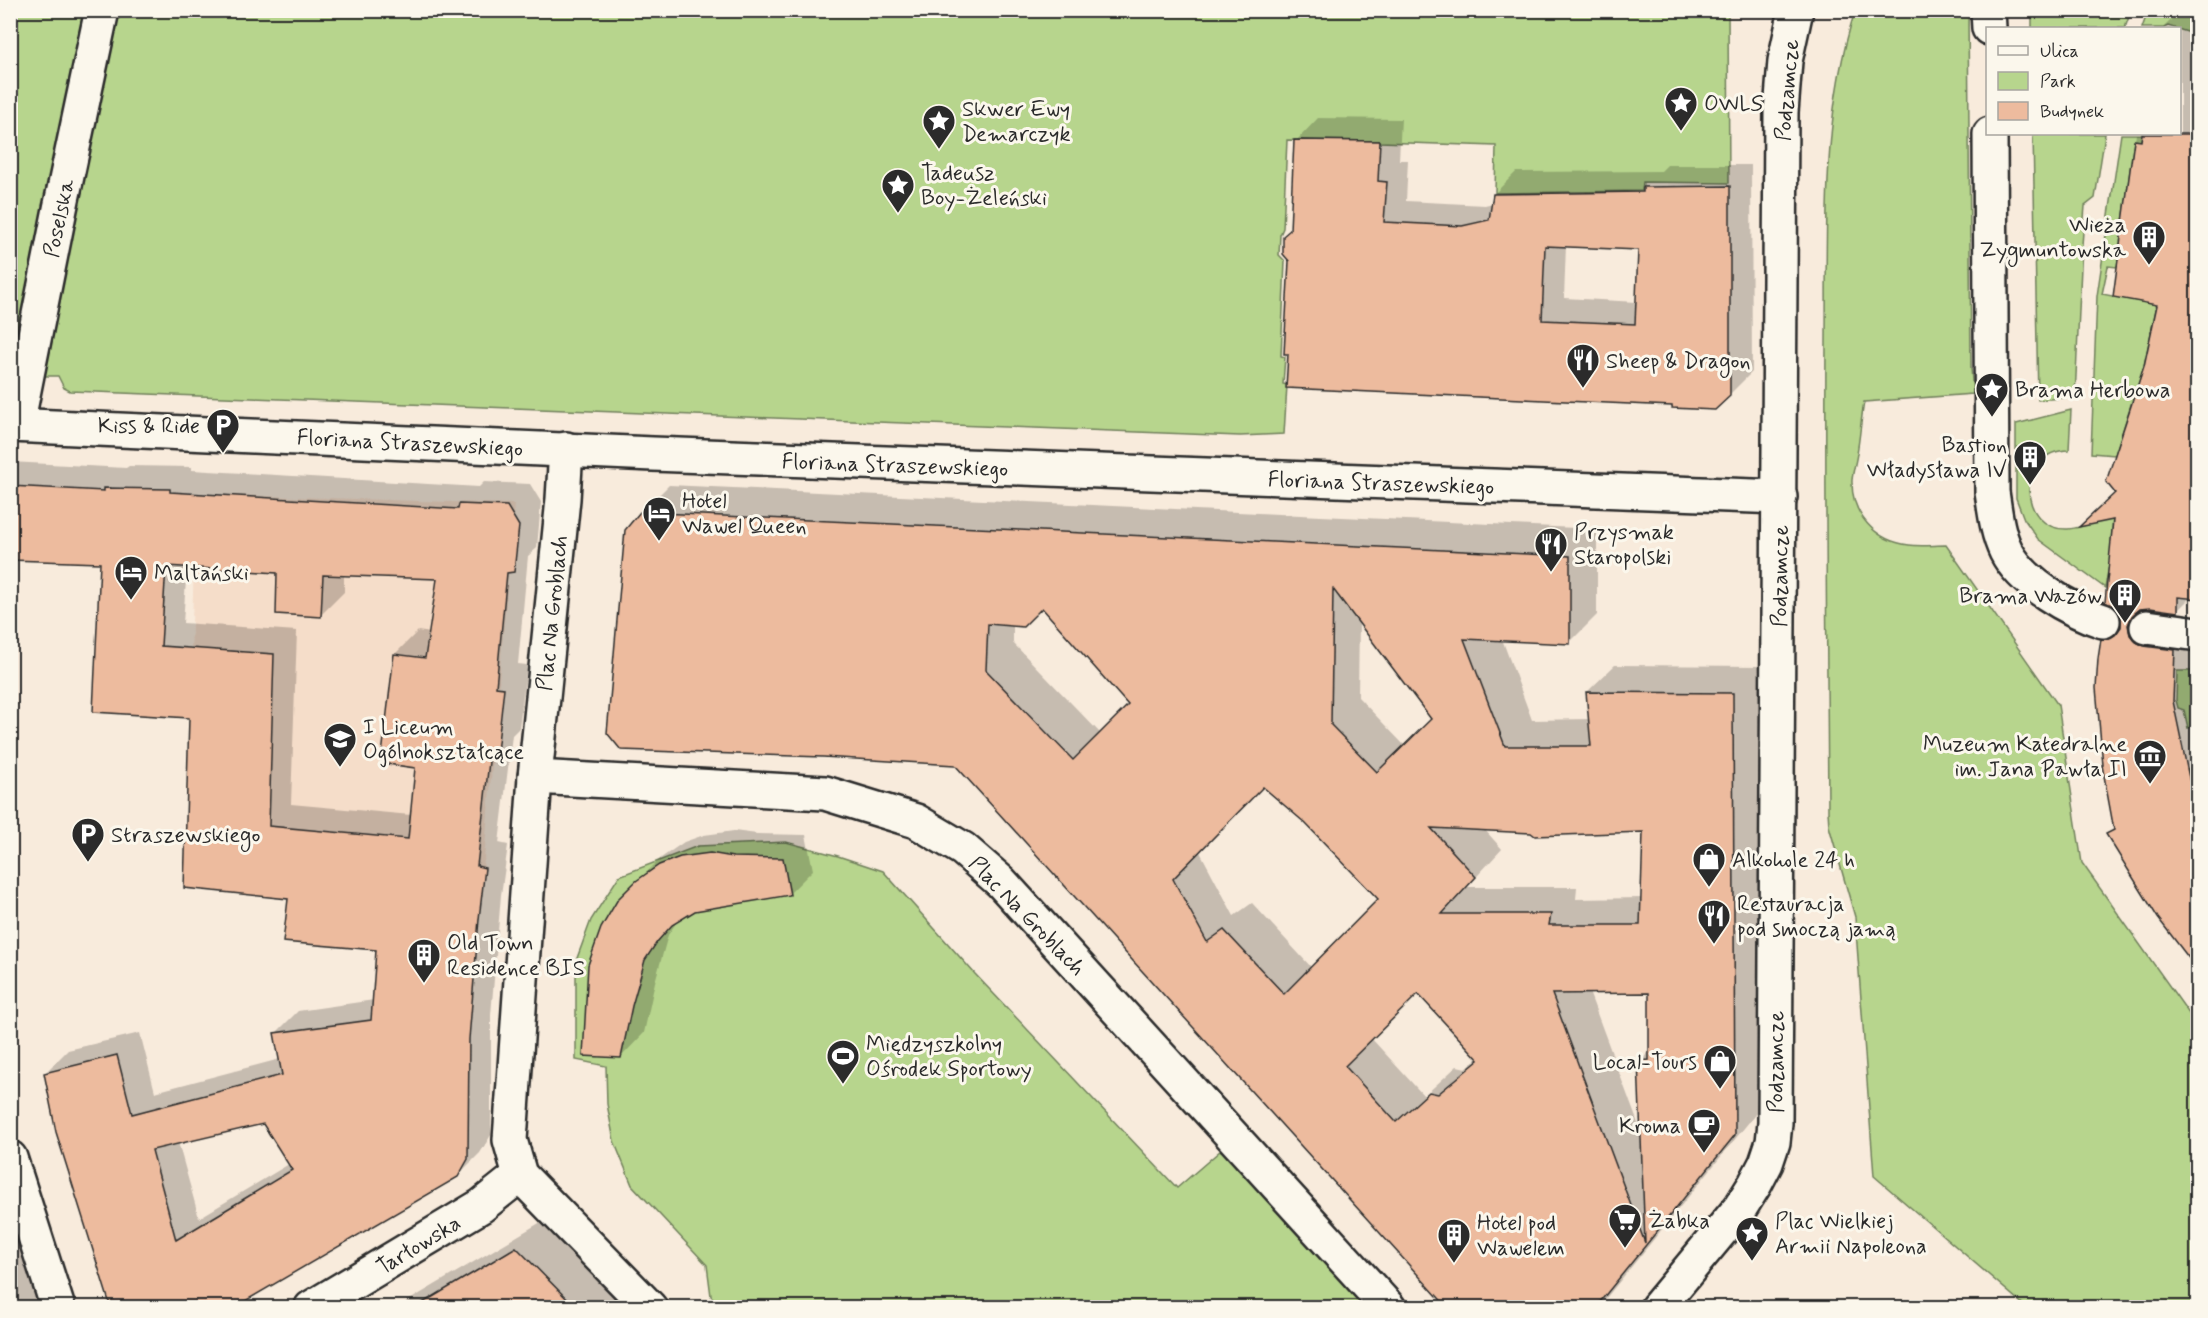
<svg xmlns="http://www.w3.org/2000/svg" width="2208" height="1318" viewBox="0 0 2208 1318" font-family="Mynerve,sans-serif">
<rect width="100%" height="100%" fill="#f8ebdc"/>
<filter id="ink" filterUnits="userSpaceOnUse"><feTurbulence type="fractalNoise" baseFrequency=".0167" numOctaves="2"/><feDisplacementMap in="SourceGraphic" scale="12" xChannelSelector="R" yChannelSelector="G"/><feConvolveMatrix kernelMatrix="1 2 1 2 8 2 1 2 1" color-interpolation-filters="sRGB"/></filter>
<g filter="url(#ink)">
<path fill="#f5ddc9" d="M196,494L514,504L479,919L184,888Z"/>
<g fill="#b7d58d" stroke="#71805c" stroke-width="1.5">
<path d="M11,11H1728L1729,183L1643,182L1642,191L1495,193L1496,146L1380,142V141L1287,140L1283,228L1280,235L1279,255L1285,261L1281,356L1285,357L1283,384L1287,385L1284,434L1240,436L70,391L64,388L58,376H11Z"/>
<path d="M1855,11H1968L1971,368L1973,394L1864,402C1861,419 1860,436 1857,453C1856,462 1853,470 1852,480C1851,514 1875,541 1909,545C1921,547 1934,545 1946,545L2058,705L2082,863L2197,1025V1307H2026L1874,1176L1855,917L1829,826L1828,811C1827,655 1825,499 1826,343C1827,232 1821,118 1855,11Z"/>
<path d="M2032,11V10L2131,11L2125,28H2032Z"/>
<path d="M2148,11H2197V35L2168,26L2164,28H2142Z"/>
<path d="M2033,134H2105L2095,198L2085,206L2082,245L2075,397L2038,400Z"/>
<path d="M2121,134H2142L2141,141L2134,140L2117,267L2108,266L2102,294L2157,305L2137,398H2133L2115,455L2091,453L2097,296Z"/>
<path d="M2071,410L2069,450C2014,451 2018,531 2068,529C2083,528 2099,520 2113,515L2110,560L2105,588L2038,539L2024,519L2016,498V424Z"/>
<path d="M2177,671H2197V726L2188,728L2184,710L2178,708L2176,700Z"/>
<path d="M2197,767L2198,770L2197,821L2187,769Z"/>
<path d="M786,842L838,856L883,871L975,974L1177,1188L1228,1144L1370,1307H722L711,1296L707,1265L632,1185L614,1141L607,1104L606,1066L576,1060V961L591,920L619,876L698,846Z"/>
</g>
<g fill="#0003" fill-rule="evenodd">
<path d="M2181,10H2198V598L2191,597L2177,611L2156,608L2162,616L2198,623V965L2108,835L2115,827L2102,640L2123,619L2116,492L2159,304L2114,296L2136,134H2180V28H2163Z"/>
<path d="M1318,118L1401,119L1399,160H1408L1406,201L1485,205L1493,203L1494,194L1516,172L1661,171L1667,165H1751L1752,372L1729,395L1290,260L1296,141ZM1566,245L1640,249L1637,302L1564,298Z"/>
<path d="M10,462L126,468L129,466L192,467V470L479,487L484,482L530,484L541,502L537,548L528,556L518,664L527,665L519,728L512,735L499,843L508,845L501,895L491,1015V1135L480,1153L457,1176L113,1308L45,1073L68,1050L140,1033L155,1092L280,1059L275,1034L298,1011L374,1000L378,949L290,897L191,717L102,562L10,559ZM187,566L279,571L321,615L344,592V574L439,578L431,633L418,631L395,654L416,766L411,815L291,804L297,631L183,623ZM264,1123L289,1164L199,1218L178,1142Z"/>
<path d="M669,485L1597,529V615L1570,642L1502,639L1532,720L1590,719L1587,692L1615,665L1760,666L1762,1106L1598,1308H1450L955,764L641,513ZM1043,606L1130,705L1101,734L1013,643V625ZM1359,620L1433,718L1405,746L1358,697ZM1263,785L1306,822L1380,899L1312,968L1252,903L1234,916L1199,850ZM1484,829L1532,832L1645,830L1643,898L1576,899L1577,887H1467L1502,849ZM1418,991L1478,1058L1466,1068L1457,1066L1424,1096L1371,1038ZM1651,991V1050L1639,1062L1642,1134L1589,992Z"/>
<path d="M734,831L757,834L806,835L813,870L790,893L694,910L678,920L668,935L655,982L644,1033L621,1057L619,900L661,858L684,842L704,835Z"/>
<path d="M10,1172L53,1308H10Z"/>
<path d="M546,1219L635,1308H396Z"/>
</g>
<g fill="#edbb9e" stroke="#2b2b2b" stroke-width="1.5" fill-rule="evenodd">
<path d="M2142,134H2198V599L2178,597V612L2150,608L2140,609L2132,616L2128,625L2130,635L2136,642L2144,646L2175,650L2173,701L2198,821V970L2158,918L2106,834L2114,830L2102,765H2103L2096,688L2098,659L2101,639H2107L2115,635L2121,627V618L2117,609L2105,602L2113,520L2079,527L2115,493L2106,482L2144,366L2157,305L2113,297L2134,140L2141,141Z"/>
<path d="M1294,140L1380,141L1378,181L1387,182L1384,222L1462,226L1489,220L1493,194L1643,192V187L1730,186V396L1715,410L1672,408V406L1286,388L1288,354H1284L1289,261L1283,254V236L1290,230ZM1545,246L1638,250L1635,324L1542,320Z"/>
<path d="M10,486L104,491V488L170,489V492L458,509L459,504L507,506L519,526L514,572L507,573L496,687L504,688L497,752L490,753L477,866L485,868L479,919L469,1039L468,1159L458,1177L233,1308H111L56,1132L44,1073L117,1055L132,1114L282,1075L274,1033L371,1020L376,950L283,942L288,899L184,888L189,718L93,712L100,563L10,560ZM166,566L277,573L276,614L321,617L323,575L437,579L425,658L394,654L381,763L415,768L408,839L269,826L274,654L161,646ZM263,1124L292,1170L176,1240L152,1150Z"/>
<path d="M640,512L1570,556V644L1464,639L1505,746H1591L1586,692L1733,693L1735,1135L1595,1308H1448L955,765L823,757L621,750L607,733L625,530ZM1333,589L1431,719L1377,772L1331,725ZM1042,608L1128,705L1073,760L986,670L988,624L1023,627ZM1263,787L1305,823L1378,899L1284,994L1224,930L1207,942L1173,879ZM1431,828L1531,833L1535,836L1643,832L1640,925H1549L1551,914H1442L1476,877ZM1649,993V1060L1638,1061L1645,1243L1552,994ZM1418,994L1479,1060L1438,1094L1429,1092L1396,1122L1345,1066Z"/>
<path d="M710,853L733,857L783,858L790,895L695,911L672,925L657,942L645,960L632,1006L621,1058L583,1056L588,965L601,928L618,899L636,881L659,865L680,857Z"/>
<path d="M516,1247L576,1308H414L478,1270Z"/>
</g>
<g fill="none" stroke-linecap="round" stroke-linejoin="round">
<g stroke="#2b2b2b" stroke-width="38">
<g id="street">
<path d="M1988,10L1989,28"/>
<path d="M1990,134L1992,492C1995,511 1997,533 2006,551C2022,583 2069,610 2103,621"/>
<path d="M10,425L653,454L1780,497"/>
<path d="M17,425L60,209L102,10"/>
<path d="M566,449L563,499L535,777L510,1140L520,1175L650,1308"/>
<path d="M2147,627L2198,634"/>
<path d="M535,777L825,793L916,821L963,849L1001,882L1389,1308"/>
<path d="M10,1158L58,1308"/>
<path d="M311,1308L481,1206L520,1175"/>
<path d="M1657,1308L1740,1208L1755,1184L1766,1163L1773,1142L1775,1123L1781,112L1785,61L1796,10"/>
</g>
</g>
<use href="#street" stroke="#fbf7ec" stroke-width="33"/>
</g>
</g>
<defs>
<g id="sight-pin" transform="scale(1.725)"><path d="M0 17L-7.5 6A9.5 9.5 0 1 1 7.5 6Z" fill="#2b2b2b" stroke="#fbf7ec"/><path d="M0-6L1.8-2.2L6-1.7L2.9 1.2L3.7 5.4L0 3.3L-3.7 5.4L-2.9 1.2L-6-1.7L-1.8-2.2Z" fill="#fff"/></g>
<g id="building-pin" transform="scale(1.725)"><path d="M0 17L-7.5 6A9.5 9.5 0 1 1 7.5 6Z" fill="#2b2b2b" stroke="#fbf7ec"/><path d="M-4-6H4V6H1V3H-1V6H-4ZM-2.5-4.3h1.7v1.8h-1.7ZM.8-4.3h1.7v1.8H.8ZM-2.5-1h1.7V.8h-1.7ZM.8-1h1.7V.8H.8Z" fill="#fff"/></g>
<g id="restaurant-pin" transform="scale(1.725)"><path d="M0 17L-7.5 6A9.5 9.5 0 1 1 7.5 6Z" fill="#2b2b2b" stroke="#fbf7ec"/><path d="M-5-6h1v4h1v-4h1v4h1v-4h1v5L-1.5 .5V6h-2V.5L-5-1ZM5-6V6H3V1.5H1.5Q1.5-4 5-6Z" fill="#fff"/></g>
<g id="parking-pin" transform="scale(1.725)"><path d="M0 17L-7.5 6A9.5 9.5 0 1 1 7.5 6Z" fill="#2b2b2b" stroke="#fbf7ec"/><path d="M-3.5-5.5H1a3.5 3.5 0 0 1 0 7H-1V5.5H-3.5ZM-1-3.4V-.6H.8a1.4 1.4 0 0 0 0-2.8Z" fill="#fff"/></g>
<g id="hotel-pin" transform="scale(1.725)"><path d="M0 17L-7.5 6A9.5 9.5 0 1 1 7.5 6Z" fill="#2b2b2b" stroke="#fbf7ec"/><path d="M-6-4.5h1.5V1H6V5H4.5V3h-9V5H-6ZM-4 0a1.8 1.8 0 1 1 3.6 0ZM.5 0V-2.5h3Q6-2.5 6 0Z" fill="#fff"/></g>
<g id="school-pin" transform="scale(1.725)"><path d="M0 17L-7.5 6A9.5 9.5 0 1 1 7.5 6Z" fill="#2b2b2b" stroke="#fbf7ec"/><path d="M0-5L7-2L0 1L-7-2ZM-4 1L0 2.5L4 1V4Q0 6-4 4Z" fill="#fff"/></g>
<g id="museum-pin" transform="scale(1.725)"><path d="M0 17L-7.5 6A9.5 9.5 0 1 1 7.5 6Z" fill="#2b2b2b" stroke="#fbf7ec"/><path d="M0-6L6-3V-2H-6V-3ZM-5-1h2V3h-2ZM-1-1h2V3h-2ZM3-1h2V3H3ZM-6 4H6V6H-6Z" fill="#fff"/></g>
<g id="shop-pin" transform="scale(1.725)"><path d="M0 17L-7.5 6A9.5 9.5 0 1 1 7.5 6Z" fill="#2b2b2b" stroke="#fbf7ec"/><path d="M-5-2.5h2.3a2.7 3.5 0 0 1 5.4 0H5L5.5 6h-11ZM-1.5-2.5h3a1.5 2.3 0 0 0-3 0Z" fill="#fff"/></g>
<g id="stadium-pin" transform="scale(1.725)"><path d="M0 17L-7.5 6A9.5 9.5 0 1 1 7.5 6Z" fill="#2b2b2b" stroke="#fbf7ec"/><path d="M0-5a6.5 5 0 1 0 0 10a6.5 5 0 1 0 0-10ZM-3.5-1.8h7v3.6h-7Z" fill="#fff"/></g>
<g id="cafe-pin" transform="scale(1.725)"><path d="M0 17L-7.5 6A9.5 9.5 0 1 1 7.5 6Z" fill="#2b2b2b" stroke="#fbf7ec"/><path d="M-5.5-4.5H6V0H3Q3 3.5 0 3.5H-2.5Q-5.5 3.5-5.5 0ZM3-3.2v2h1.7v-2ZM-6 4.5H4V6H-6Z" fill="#fff"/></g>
<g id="supermarket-pin" transform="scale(1.725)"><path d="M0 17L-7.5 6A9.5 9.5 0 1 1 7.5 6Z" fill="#2b2b2b" stroke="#fbf7ec"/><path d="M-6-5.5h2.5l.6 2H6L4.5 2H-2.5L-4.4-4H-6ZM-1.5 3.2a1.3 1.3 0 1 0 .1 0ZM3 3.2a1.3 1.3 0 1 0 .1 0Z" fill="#fff"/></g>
</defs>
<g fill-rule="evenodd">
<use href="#sight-pin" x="1681" y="103"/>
<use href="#sight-pin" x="939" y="121"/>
<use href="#sight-pin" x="898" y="185"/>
<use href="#building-pin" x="2149" y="237"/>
<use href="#restaurant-pin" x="1583" y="360"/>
<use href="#sight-pin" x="1992" y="389"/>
<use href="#parking-pin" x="223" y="425"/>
<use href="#building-pin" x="2030" y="457"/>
<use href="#hotel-pin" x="659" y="513"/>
<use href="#restaurant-pin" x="1551" y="544"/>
<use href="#hotel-pin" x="131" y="572"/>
<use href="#building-pin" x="2125" y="595"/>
<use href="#school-pin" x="340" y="739"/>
<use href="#museum-pin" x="2150" y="756"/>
<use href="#parking-pin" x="88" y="834"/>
<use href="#shop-pin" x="1709" y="859"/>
<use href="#restaurant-pin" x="1714" y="916"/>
<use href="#building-pin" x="424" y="955"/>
<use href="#stadium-pin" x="843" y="1056"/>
<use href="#shop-pin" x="1720" y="1061"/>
<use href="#cafe-pin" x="1704" y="1125"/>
<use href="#supermarket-pin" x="1625" y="1220"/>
<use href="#sight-pin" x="1752" y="1233"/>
<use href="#building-pin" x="1454" y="1235"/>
</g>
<g text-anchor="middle" stroke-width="6" stroke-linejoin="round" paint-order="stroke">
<g font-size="22" fill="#2b2b2b" stroke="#fbf7ec">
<text transform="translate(1786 90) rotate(-85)" y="8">Podzamcze</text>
<text transform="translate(58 218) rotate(-78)" y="8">Poselska</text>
<text transform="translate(410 442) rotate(3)" y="8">Floriana Straszewskiego</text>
<text transform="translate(895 464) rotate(2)" y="8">Floriana Straszewskiego</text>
<text transform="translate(1381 482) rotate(2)" y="8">Floriana Straszewskiego</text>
<text transform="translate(1779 576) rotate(-89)" y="8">Podzamcze</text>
<text transform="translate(551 613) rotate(-84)" y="8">Plac Na Groblach</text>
<text transform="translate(1028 915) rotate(46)" y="8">Plac Na Groblach</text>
<text transform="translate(1775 1062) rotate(-90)" y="8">Podzamcze</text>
<text transform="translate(418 1244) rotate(-31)" y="8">Tarłowska</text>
</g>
<g font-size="22" fill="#2b2b2b" stroke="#fbf7ec" text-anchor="start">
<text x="1704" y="111">OWLS</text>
<text x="962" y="116">Skwer Ewy<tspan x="962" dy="25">Demarczyk</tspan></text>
<text x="921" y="180">Tadeusz<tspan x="921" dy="25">Boy-Żeleński</tspan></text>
<text x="2126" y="232" text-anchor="end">Wieża<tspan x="2126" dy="25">Zygmuntowska</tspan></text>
<text x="1606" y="368">Sheep &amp; Dragon</text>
<text x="2015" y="397">Brama Herbowa</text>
<text x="200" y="433" text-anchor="end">Kiss &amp; Ride</text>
<text x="2007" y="452" text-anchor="end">Bastion<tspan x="2007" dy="25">Władysława IV</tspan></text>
<text x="682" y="508">Hotel<tspan x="682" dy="25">Wawel Queen</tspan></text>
<text x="1574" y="539">Przysmak<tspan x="1574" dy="25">Staropolski</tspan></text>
<text x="154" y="580">Maltański</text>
<text x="2102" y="603" text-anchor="end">Brama Wazów</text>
<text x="363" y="734">I Liceum<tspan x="363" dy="25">Ogólnokształcące</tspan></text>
<text x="2127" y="751" text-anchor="end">Muzeum Katedralne<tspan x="2127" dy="25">im. Jana Pawła II</tspan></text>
<text x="111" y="842">Straszewskiego</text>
<text x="1732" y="867">Alkohole 24 h</text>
<text x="1737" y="911">Restauracja<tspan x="1737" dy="25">pod smoczą jamą</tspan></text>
<text x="447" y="950">Old Town<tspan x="447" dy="25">Residence BIS</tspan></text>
<text x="866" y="1051">Międzyszkolny<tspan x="866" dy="25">Ośrodek Sportowy</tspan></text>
<text x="1697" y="1069" text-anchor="end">Local-Tours</text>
<text x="1681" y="1133" text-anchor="end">Kroma</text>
<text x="1648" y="1228">Żabka</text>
<text x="1775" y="1228">Plac Wielkiej<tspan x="1775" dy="25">Armii Napoleona</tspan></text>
<text x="1477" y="1230">Hotel pod<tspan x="1477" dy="25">Wawelem</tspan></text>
</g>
</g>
<rect width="2208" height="1318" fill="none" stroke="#fbf7ec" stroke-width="36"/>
<rect x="18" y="18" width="2172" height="1282" fill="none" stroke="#2b2b2b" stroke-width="2" filter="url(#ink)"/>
<rect x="1986" y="27" width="195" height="108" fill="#fbf7ec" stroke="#a8a59f" stroke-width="1.5"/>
<rect x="1998" y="46" width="30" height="9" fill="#fbf7ec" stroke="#a8a59f" stroke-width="1.5"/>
<text x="2040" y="57" font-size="18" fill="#2b2b2b">Ulica</text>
<rect x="1998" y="72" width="30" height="18" fill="#b7d58d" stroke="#a8a59f" stroke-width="1.5"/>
<text x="2040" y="87" font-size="18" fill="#2b2b2b">Park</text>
<rect x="1998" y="102" width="30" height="18" fill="#edbb9e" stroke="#a8a59f" stroke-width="1.5"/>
<text x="2040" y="117" font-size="18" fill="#2b2b2b">Budynek</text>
</svg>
